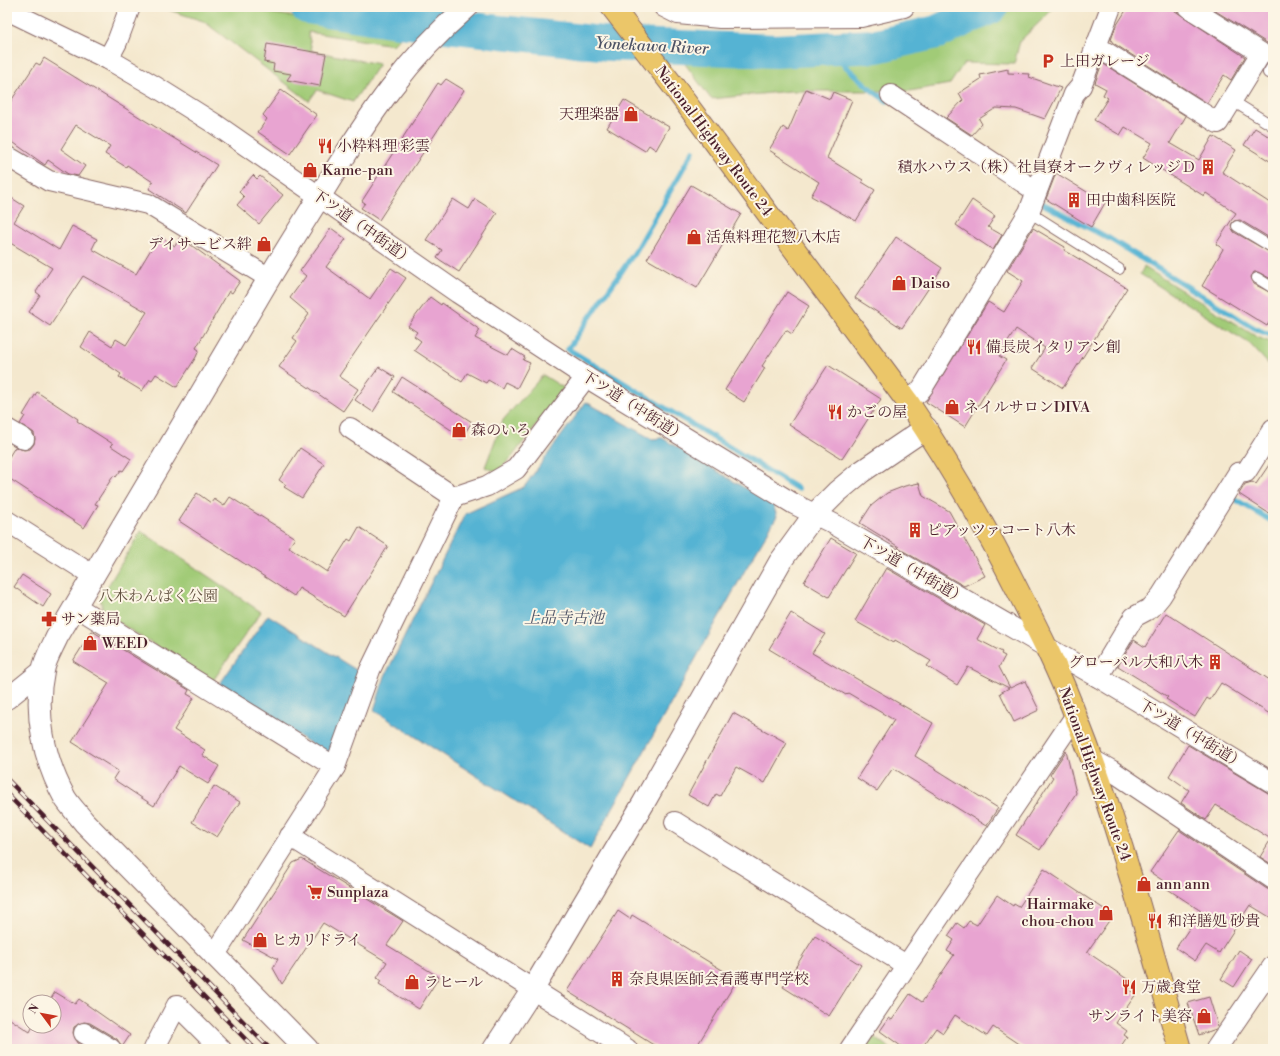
<svg xmlns="http://www.w3.org/2000/svg" width="1280" height="1056" viewBox="0 0 1280 1056" font-family="'Libre Bodoni','Noto Serif JP',serif">
<rect width="100%" height="100%" fill="#fcf5e5"/>
<filter id="ink" filterUnits="userSpaceOnUse"><feTurbulence type="fractalNoise" baseFrequency=".025" numOctaves="2"/><feDisplacementMap in="SourceGraphic" scale="8" xChannelSelector="R" yChannelSelector="G"/><feConvolveMatrix kernelMatrix="1 2 1 2 8 2 1 2 1" color-interpolation-filters="sRGB"/></filter>
<filter id="wash" filterUnits="userSpaceOnUse"><feTurbulence type="fractalNoise" baseFrequency=".012" numOctaves="4" result="noise"/><feDisplacementMap in="SourceGraphic" scale="16" xChannelSelector="R" yChannelSelector="G"/><feGaussianBlur stdDeviation="0.9" result="paint"/><feColorMatrix in="noise" values="0 0 0 0 0 0 0 0 0 0 0 0 0 0 0 0 0 1.4 0 .05"/><feComposite in="paint" operator="in"/></filter>
<g filter="url(#wash)">
<rect width="100%" height="100%" fill="#f4e8ce"/>
<g fill="#a1cb77" stroke="#767551">
<path d="M160,7H245L270,13L404,33L393,45L308,32L312,51L379,64L353,102L317,90L309,101L203,21Z"/>
<path d="M354,7H433L426,14Z"/>
<path d="M1004,7H1055L1020,41L1014,64L964,63L950,84L910,91H790L711,99L680,57C691,58 702,60 713,60C729,60 745,58 761,58C847,57 930,54 1004,7Z"/>
<path d="M1144,267L1257,337L1273,343V369L1250,344L1140,274Z"/>
<path d="M543,375L564,388L512,457L497,472L485,467L503,420Z"/>
<path d="M141,531L261,612L212,682L104,613L100,599Z"/>
<path d="M871,1035L891,1049H863Z"/>
</g>
<g fill="#54b3d3" stroke="#4f697f">
<path d="M586,402L652,439L662,438L773,505L777,516L744,572L590,849L374,710L385,676L465,514L524,487Z"/>
<path d="M268,615L361,673L335,759L219,685Z"/>
</g>
<g fill="none" stroke-linecap="round" stroke-linejoin="round">
<g stroke="#54b3d3" stroke-width="5.5">
<path d="M841,47L842,63L873,91L887,101"/>
<path d="M693,151L637,249L568,349L798,489"/>
<path d="M1038,201L1110,239L1256,329L1273,336"/>
<path d="M1230,496L1273,522"/>
</g>
<path stroke="#54b3d3" stroke-width="34" d="M307,7L391,20L610,44L775,51L877,46L937,32L991,7"/>
</g>
<g id="blocks">
<g fill="#e8a4d1">
<path d="M1128,7H1169L1245,57L1231,80L1224,75L1207,103L1113,43L1111,40L1115,28Z"/>
<path d="M1217,7H1273V50L1267,43L1214,10Z"/>
<path d="M267,44L326,54L320,86L287,80L291,74L273,71L274,64L264,62Z"/>
<path d="M44,58L217,165L186,213L149,189L153,182L127,165L126,167L105,154L110,146L76,125L61,149L85,166L78,176L68,174L48,160L45,165L7,138V107L36,63L40,65Z"/>
<path d="M1102,63L1186,116L1170,143L1199,160L1213,136L1236,150L1222,172L1273,205V240L1240,220L1234,221L1231,225L1234,232L1273,254V280L1258,272H1254L1251,277L1254,284L1273,294V316L1267,326L1202,286L1223,249L1216,244L1236,213L1206,193L1204,196L1143,158L1152,143L1125,127L1120,135L1094,120L1108,98L1103,95L1106,89L1095,83Z"/>
<path d="M1008,69V73L1030,74L1029,77L1061,88L1045,119L1016,109L996,108L979,119L982,124L972,135L946,118L963,100L959,93L981,79L980,75Z"/>
<path d="M446,79L464,90L379,220L361,208L365,203L362,201L438,83L441,85Z"/>
<path d="M806,89L830,99L833,92L852,100L827,158L863,180L862,182L875,190L856,221L811,196L819,182L769,150L783,127L788,131Z"/>
<path d="M281,90L317,115L290,154L258,132L267,119L263,115Z"/>
<path d="M624,100L669,127L656,150L649,145L645,151L607,128Z"/>
<path d="M1255,128L1273,139V163L1244,145Z"/>
<path d="M1056,173L1105,203L1091,227L1046,199Z"/>
<path d="M253,175L257,179L260,176L283,195L259,224L237,205L244,197L239,192Z"/>
<path d="M691,185L741,214L697,288L647,259Z"/>
<path d="M7,195L24,206L14,222L59,250L72,226L97,239L92,249L136,274L159,236L175,246L180,237L240,281L232,293L229,291L196,348L199,350L196,357L177,387L156,374L152,380L150,379L142,391L119,377L121,374L81,347L90,332L112,346L116,339L126,345L147,312L83,276L50,326L29,312L40,295L36,292L52,268L7,241Z"/>
<path d="M453,199L469,209L475,199L497,213L459,272L437,258L442,250L426,240Z"/>
<path d="M972,200L995,216L988,227L1002,235L993,250L956,225Z"/>
<path d="M331,228L346,239L326,267L370,299L391,268L406,278L339,376L358,389L343,411L279,367L297,341L293,338L309,314L290,298L306,276L300,271Z"/>
<path d="M1033,228L1065,247L1064,250L1127,288L1063,388L1032,368L1045,348L1016,329L999,356L1006,360L965,427L926,402L988,302L1004,312L1023,281L1007,271Z"/>
<path d="M896,237L942,268L902,328L855,298Z"/>
<path d="M787,292L809,306L792,334L786,330L762,366L765,368L744,402L725,390Z"/>
<path d="M430,297L441,305L442,303L480,330L475,338L508,355L512,349L525,357L523,360L530,363L517,388L505,382L502,388L488,380L486,383L467,373L462,382L414,350L421,341L414,336L417,332L408,326Z"/>
<path d="M828,365L881,399L842,459L789,425Z"/>
<path d="M379,367L395,377L373,412L355,400Z"/>
<path d="M402,377L472,422L462,437L393,392Z"/>
<path d="M37,392L78,419L77,421L113,444L111,446L131,459L123,471L121,470L116,477L114,475L95,504L98,505L84,528L7,477V460L15,447L24,450L30,449L34,444L35,439L34,433L20,424L25,416L23,415Z"/>
<path d="M300,448L324,464L302,498L284,487L286,485L279,480Z"/>
<path d="M1273,459V516L1239,494L1245,484L1252,482L1256,484Z"/>
<path d="M919,483L923,496L949,511L985,576L964,586L898,548L899,547L860,523L871,506L887,493L905,486Z"/>
<path d="M197,493L211,503L214,499L224,506L230,497L295,538L289,547L327,572L348,539L351,541L359,527L388,546L344,616L299,588L294,596L179,521Z"/>
<path d="M831,538L856,553L829,597L804,582Z"/>
<path d="M886,568L985,625L977,639L1002,652L1001,654L1005,656L999,667L1010,688L1025,681L1039,710L1014,722L1000,693L1009,688L968,667L957,685L927,666L931,661L895,640L894,643L855,621Z"/>
<path d="M22,575L51,594L43,607L14,587Z"/>
<path d="M791,613L825,634L812,653L933,723L915,756L998,808L986,826L893,768L877,791L857,778L894,720L848,693L846,695L769,649Z"/>
<path d="M1166,613L1273,682V716L1221,683L1210,700L1207,698L1195,717L1166,699L1168,697L1118,666L1134,640L1145,647Z"/>
<path d="M92,631L189,690L187,694L194,698L174,730L205,750L202,755L219,766L208,784L179,766L154,806L113,779L118,771L72,742L109,683L73,661Z"/>
<path d="M733,713L787,743L765,783L736,767L720,796L716,794L709,807L688,795Z"/>
<path d="M1188,745L1273,796V865L1260,857L1271,839L1216,805L1206,820L1181,803L1189,790L1169,776Z"/>
<path d="M1066,751L1076,793L1040,850L1016,835L1053,777L1050,775Z"/>
<path d="M214,786L240,802L217,837L192,822Z"/>
<path d="M1179,830L1267,889L1273,890V919L1250,905L1219,953L1206,945L1195,961L1176,948L1201,911L1163,886L1165,882L1150,872Z"/>
<path d="M302,859L403,921L387,945L439,977L419,1009L379,984L381,981L377,978L387,962L323,923L282,984L273,968L278,959L243,940L293,863Z"/>
<path d="M1044,869L1113,915L1087,952L1133,983L1129,990L1136,994L1116,1023L1127,1031L1124,1035L1127,1037L1119,1049H1026L993,1027L987,1036L955,1015L943,1033L936,1028L921,1049H905L880,1031L889,1018L892,1020L910,994L922,1002L954,955L947,951L954,940L948,936L957,923L964,928L969,921L977,925L997,895L1013,906L1014,904L1019,907Z"/>
<path d="M618,911L630,919L632,915L732,976L728,981L734,985L695,1049H660L567,991Z"/>
<path d="M815,936L861,965L829,1016L783,987Z"/>
<path d="M1239,950L1252,959L1234,987L1221,979Z"/>
<path d="M55,992L75,1004L79,999L130,1035L122,1047L117,1039L90,1023L84,1022L74,1027L73,1033L78,1043L88,1049H7V1017L30,1032L33,1026H54V1002H49Z"/>
<path d="M1209,997L1218,1026L1216,1029L1199,1035L1188,1003Z"/>
</g>
</g>
</g>
<g filter="url(#ink)">
<use href="#blocks" fill-opacity="0" stroke="#866564" stroke-width="1"/>
<g fill="none" stroke-linecap="round" stroke-linejoin="round">
<g stroke="#866564" stroke-width="12">
<g id="service">
<path d="M1268,73L1273,65"/>
<path d="M1239,105L1273,126"/>
<path d="M1029,212L1119,269"/>
<path d="M1237,226L1273,248"/>
<path d="M1257,278L1273,288"/>
</g>
</g>
<g stroke="#866564" stroke-width="22">
<g id="minor">
<path d="M664,7L678,14L720,18L861,17L904,7"/>
<path d="M7,10L108,59L156,87L215,124L458,293L586,377L794,504L832,523L1098,677L1273,783"/>
<path d="M1096,46L1218,123L1261,53L1188,7"/>
<path d="M108,59L117,42L130,7"/>
<path d="M891,95L1036,191"/>
<path d="M7,156L49,181L148,204L269,278"/>
<path d="M907,401L919,392L923,387L1029,212L1074,94L1081,86L1111,7"/>
<path d="M350,428L454,497"/>
<path d="M7,429L24,439"/>
<path d="M7,521L94,576"/>
<path d="M75,606L335,767"/>
<path d="M1098,677L1134,617L1151,608L1161,596L1238,473L1246,472L1273,429"/>
<path d="M7,699L43,670"/>
<path d="M1093,760L1111,770L1273,879"/>
<path d="M675,822L906,965"/>
<path d="M290,836L627,1049"/>
<path d="M214,956L335,767L370,670L454,497L487,486L516,469L586,377"/>
<path d="M84,1033L111,1049"/>
<path d="M154,1049L177,1005L221,1049"/>
<path d="M850,1049L1076,715"/>
<path d="M1216,1049L1273,966"/>
</g>
</g>
<g stroke="#866564" stroke-width="24">
<g id="tertiary">
<path d="M307,1049L84,822C78,814 70,806 65,798C44,760 34,713 43,671C45,659 52,648 57,637C123,526 188,415 254,304C278,262 304,222 329,181C370,114 407,59 467,7"/>
<path d="M494,1049L533,989L643,804L780,562L815,514L837,492L861,472L926,428"/>
</g>
</g>
<g stroke="#866564" stroke-width="24">
<path id="trunk" d="M612,7L671,83L907,401C948,462 985,525 1018,591C1039,632 1060,673 1076,717C1119,825 1148,938 1180,1049"/>
</g>
<use href="#service" stroke="#fff" stroke-width="10"/>
<use href="#minor" stroke="#fff" stroke-width="20"/>
<use href="#tertiary" stroke="#fff" stroke-width="22"/>
<use href="#trunk" stroke="#ebc669" stroke-width="22"/>
<g stroke="#4a1f2b" stroke-width="4.5">
<g id="rail">
<path d="M7,779L270,1049"/>
<path d="M7,794L255,1049"/>
</g>
</g>
<use href="#rail" stroke="#fcf5e5" stroke-width="3" stroke-dasharray="9" stroke-linecap="butt"/>
</g>
</g>
<defs>
<g id="parking-bare" transform="scale(1.2)"><path d="M-3.5-5.5H1a3.5 3.5 0 0 1 0 7H-1V5.5H-3.5ZM-1-3.4V-.6H.8a1.4 1.4 0 0 0 0-2.8Z" fill="#c8321e" stroke="#fcf5e5" stroke-width="2.5" paint-order="stroke"/></g>
<g id="shop-bare" transform="scale(1.2)"><path d="M-5-2.5h2.3a2.7 3.5 0 0 1 5.4 0H5L5.5 6h-11ZM-1.5-2.5h3a1.5 2.3 0 0 0-3 0Z" fill="#c8321e" stroke="#fcf5e5" stroke-width="2.5" paint-order="stroke"/></g>
<g id="restaurant-bare" transform="scale(1.2)"><path d="M-5-6h1v4h1v-4h1v4h1v-4h1v5L-1.5 .5V6h-2V.5L-5-1ZM5-6V6H3V1.5H1.5Q1.5-4 5-6Z" fill="#c8321e" stroke="#fcf5e5" stroke-width="2.5" paint-order="stroke"/></g>
<g id="building-bare" transform="scale(1.2)"><path d="M-4-6H4V6H1V3H-1V6H-4ZM-2.5-4.3h1.7v1.8h-1.7ZM.8-4.3h1.7v1.8H.8ZM-2.5-1h1.7V.8h-1.7ZM.8-1h1.7V.8H.8Z" fill="#c8321e" stroke="#fcf5e5" stroke-width="2.5" paint-order="stroke"/></g>
<g id="pharmacy-bare" transform="scale(1.2)"><path d="M-2-6h4v4h4v4h-4v4h-4v-4h-4v-4h4Z" fill="#c8321e" stroke="#fcf5e5" stroke-width="2.5" paint-order="stroke"/></g>
<g id="supermarket-bare" transform="scale(1.2)"><path d="M-6-5.5h2.5l.6 2H6L4.5 2H-2.5L-4.4-4H-6ZM-1.5 3.2a1.3 1.3 0 1 0 .1 0ZM3 3.2a1.3 1.3 0 1 0 .1 0Z" fill="#c8321e" stroke="#fcf5e5" stroke-width="2.5" paint-order="stroke"/></g>
</defs>
<g fill-rule="evenodd">
<use href="#parking-bare" x="1048" y="61"/>
<use href="#shop-bare" x="631" y="114"/>
<use href="#restaurant-bare" x="325" y="146"/>
<use href="#building-bare" x="1208" y="167"/>
<use href="#shop-bare" x="310" y="170"/>
<use href="#building-bare" x="1074" y="200"/>
<use href="#shop-bare" x="694" y="237"/>
<use href="#shop-bare" x="264" y="244"/>
<use href="#shop-bare" x="899" y="283"/>
<use href="#restaurant-bare" x="974" y="347"/>
<use href="#shop-bare" x="952" y="407"/>
<use href="#restaurant-bare" x="835" y="412"/>
<use href="#shop-bare" x="459" y="430"/>
<use href="#building-bare" x="915" y="530"/>
<use href="#pharmacy-bare" x="49" y="619"/>
<use href="#shop-bare" x="90" y="643"/>
<use href="#building-bare" x="1215" y="662"/>
<use href="#shop-bare" x="1144" y="884"/>
<use href="#supermarket-bare" x="315" y="892"/>
<use href="#shop-bare" x="1106" y="913"/>
<use href="#restaurant-bare" x="1155" y="921"/>
<use href="#shop-bare" x="260" y="940"/>
<use href="#building-bare" x="617" y="979"/>
<use href="#shop-bare" x="412" y="982"/>
<use href="#restaurant-bare" x="1129" y="987"/>
<use href="#shop-bare" x="1204" y="1016"/>
</g>
<g text-anchor="middle" stroke-width="4" stroke-linejoin="round" paint-order="stroke">
<g font-size="15" fill="#4a1f2b" stroke="#fcf5e5" text-anchor="start">
<text x="1060" y="66">上田ガレージ</text>
<text x="619" y="119" text-anchor="end">天理楽器</text>
<text x="337" y="151">小粋料理 彩雲</text>
<text x="1196" y="172" text-anchor="end">積水ハウス（株）社員寮オークヴィレッジＤ</text>
<text x="322" y="175">Kame-pan</text>
<text x="1086" y="205">田中歯科医院</text>
<text x="706" y="242">活魚料理花惣八木店</text>
<text x="252" y="249" text-anchor="end">デイサービス絆</text>
<text x="911" y="288">Daiso</text>
<text x="986" y="352">備長炭イタリアン創</text>
<text x="964" y="412">ネイルサロンDIVA</text>
<text x="847" y="417">かごの屋</text>
<text x="471" y="435">森のいろ</text>
<text x="927" y="535">ピアッツァコート八木</text>
<text x="61" y="624">サン薬局</text>
<text x="102" y="648">WEED</text>
<text x="1203" y="667" text-anchor="end">グローバル大和八木</text>
<text x="1156" y="889">ann ann</text>
<text x="327" y="897">Sunplaza</text>
<text x="1094" y="909" text-anchor="end">Hairmake<tspan x="1094" dy="17">chou-chou</tspan></text>
<text x="1167" y="926">和洋膳処 砂貴</text>
<text x="272" y="945">ヒカリドライ</text>
<text x="629" y="984">奈良県医師会看護専門学校</text>
<text x="424" y="987">ラヒール</text>
<text x="1141" y="992">万歳食堂</text>
<text x="1192" y="1021" text-anchor="end">サンライト美容</text>
</g>
<g font-size="15" fill="#4a1f2b" stroke="#fcf5e5">
<text transform="translate(714 141) rotate(53)" y="5">National Highway Route 24</text>
<text transform="translate(363 227) rotate(35)" y="5">下ツ道（中街道）</text>
<text transform="translate(634 406) rotate(32)" y="5">下ツ道（中街道）</text>
<text transform="translate(913 570) rotate(30)" y="5">下ツ道（中街道）</text>
<text transform="translate(1192 734) rotate(31)" y="5">下ツ道（中街道）</text>
<text transform="translate(1095 774) rotate(70)" y="5">National Highway Route 24</text>
</g>
<g font-size="15" fill="#645342" stroke="#fcf5e5">
<text x="158" y="601">八木わんぱく公園</text>
</g>
<g font-size="16" font-style="italic" fill="#4e5366" stroke="#fcf5e5">
<text transform="translate(652 45) rotate(3)" y="6">Yonekawa River</text>
<text x="564" y="623">上品寺古池</text>
</g>
</g>
<rect width="1280" height="1056" fill="none" stroke="#fcf5e5" stroke-width="24"/>
<g transform="translate(42 1014) rotate(302)"><circle r="19" fill="#fcf5e5" stroke="#b59f9b"/>
<path d="M0-3L7 15L0 10L-7 15Z" fill="#c8321e"/>
<text y="-6" font-size="11" font-weight="bold" text-anchor="middle" fill="#4a1f2b">N</text>
</g>
</svg>
